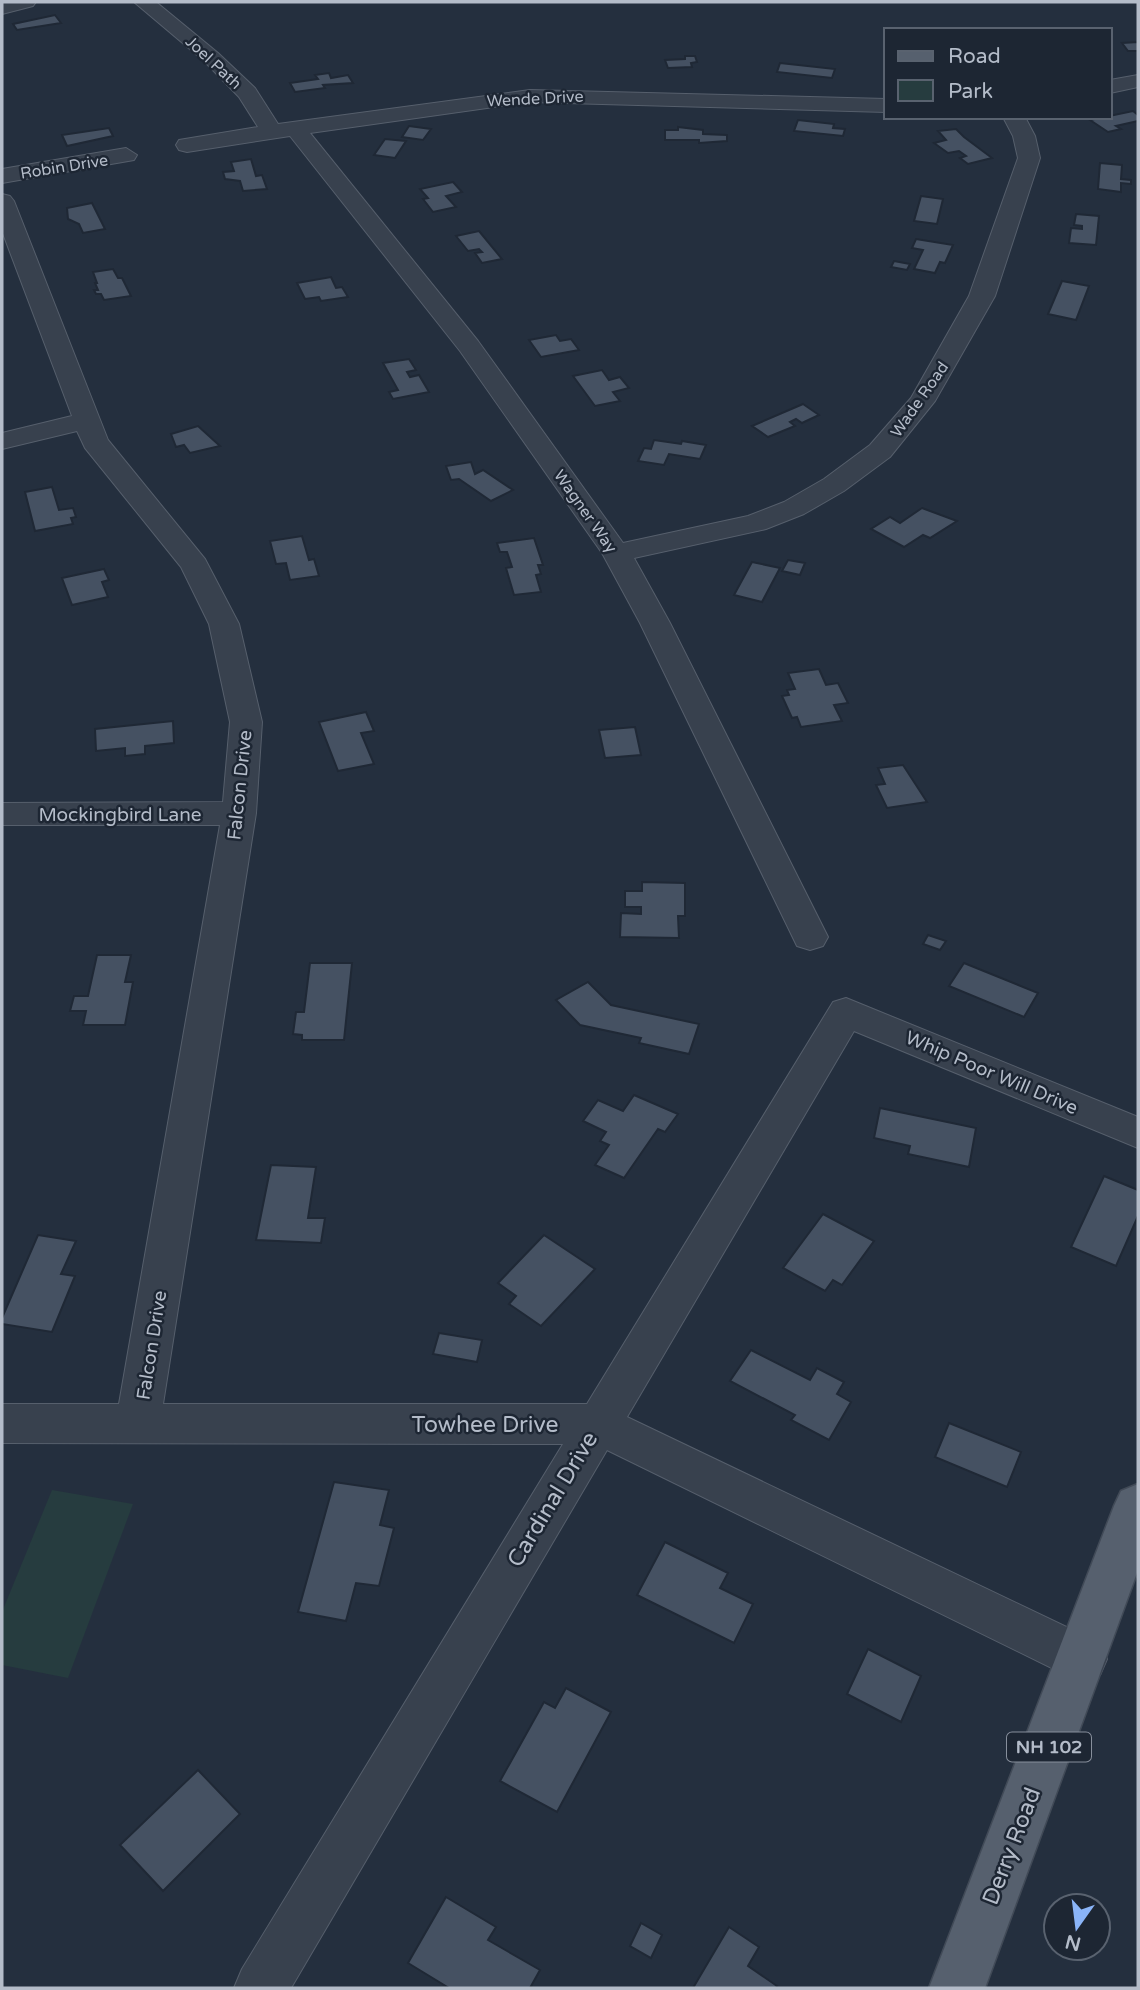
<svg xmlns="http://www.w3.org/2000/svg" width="1140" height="1990" viewBox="0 0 1140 1990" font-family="'Varela Round',sans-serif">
<rect width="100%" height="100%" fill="#242f3e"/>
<path fill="#263c3f" d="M52,1490L133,1504L68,1678L2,1665V1612Z"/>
<g fill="#455162" stroke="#1f2835" stroke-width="2">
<path d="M55,15L61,23L17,30L13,24Z"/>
<path d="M1138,42V51H1128L1122,43Z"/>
<path d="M685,56H695L697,62L691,63L692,67L668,68L665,60L685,59Z"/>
<path d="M780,63L835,69L832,78L777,72Z"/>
<path d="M329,73L331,78L348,75L353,83L323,85L325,88L295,92L290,83L318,79L315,75Z"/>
<path d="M1133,111L1138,115V121L1116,126L1121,129L1108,132L1090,120Z"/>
<path d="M798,120L834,124L833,128L845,129L843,136L794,131Z"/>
<path d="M409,126L431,129L423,140L402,137Z"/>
<path d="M678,127L703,130V134L727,135V141L699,143V140H665V130H678Z"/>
<path d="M109,128L113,136L67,146L62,135Z"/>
<path d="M956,129L964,137L992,158L968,164L960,158L966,156L959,151L948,153L934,143L946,140L938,131Z"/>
<path d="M385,139L406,141L395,158L374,155Z"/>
<path d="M251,159L256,176L262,175L267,189L243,191L240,181L225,179L223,172L234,171L231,162Z"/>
<path d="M1100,163L1122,165L1121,179L1131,180V184L1121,183V192L1098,189Z"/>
<path d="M453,182L462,192L446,196L456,207L433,212L423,199L428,198L420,189Z"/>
<path d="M921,196L943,199L937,224L914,221Z"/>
<path d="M92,203L105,229L83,233L79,224L68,219L67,208Z"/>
<path d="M1076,214L1099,216L1096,245L1069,243L1071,228L1082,229V226L1074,225Z"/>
<path d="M479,231L502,259L482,263L475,253L482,252L479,249L468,251L456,236Z"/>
<path d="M916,239L953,245L945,263L940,262L935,273L914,269L923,250L912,248Z"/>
<path d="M894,261L910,264L907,270L891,267Z"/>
<path d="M113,269L118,278H122L131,296L104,300L101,294H96L94,290H98L95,283H97L93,272Z"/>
<path d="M331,277L336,288L342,287L348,297L321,301L319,297L305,299L297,283Z"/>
<path d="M1062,281L1089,286L1076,320L1048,314Z"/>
<path d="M556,335L560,341L571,339L579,350L541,357L529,340Z"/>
<path d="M409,359L416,370L407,372L410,377L419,375L429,392L393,399L389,392L398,390L383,363Z"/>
<path d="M602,370L609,380L620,377L629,388L613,392L620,401L595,406L573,376Z"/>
<path d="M803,404L819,415L802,423L796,419L790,422L795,426L768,437L752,426Z"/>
<path d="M198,426L220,446L190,453L184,445L176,447L171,434Z"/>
<path d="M654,440L681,444L682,441L706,445L700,459L669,454L664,465L638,461L644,448L651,449Z"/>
<path d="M471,462L475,474L483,470L513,490L491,501L459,479L451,480L446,466Z"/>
<path d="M52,487L59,510L73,508L76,517L71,518L73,524L35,531L25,492Z"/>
<path d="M922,508L957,521L930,538L923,535L904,547L871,529L890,517L900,523Z"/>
<path d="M302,536L309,560L314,559L319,576L290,580L286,563L276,564L270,541Z"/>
<path d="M534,538L543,565H538L541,574L536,575L541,592L514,595L506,568L512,567L507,552H500L497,543Z"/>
<path d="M788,560L805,563L800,575L782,571Z"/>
<path d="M752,562L780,568L762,602L734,595Z"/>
<path d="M104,569L109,580L102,582L108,597L72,605L62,578Z"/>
<path d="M819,669L826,685L838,683L848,703L834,705L842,721L801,727L797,717L792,718L782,696L789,695L787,690L795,689L788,673Z"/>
<path d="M366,712L374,731L361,733L374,764L338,771L319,722Z"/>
<path d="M173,721L174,743L145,746V754L125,756V748L96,751L95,729Z"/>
<path d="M635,727L641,755L605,758L599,730Z"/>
<path d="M903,765L927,802L887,808L876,785L885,784L878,768Z"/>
<path d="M642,882L685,883V916H678L679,938L620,937L621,913L641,914V907H625V891H642Z"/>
<path d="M928,935L946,941L940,950L923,944Z"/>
<path d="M97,955H131L125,982H133L125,1025H83L86,1011H70L74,996H88Z"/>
<path d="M310,963H352L344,1040H302V1035L293,1034L296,1012H304Z"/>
<path d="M964,963L1038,993L1024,1017L949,986Z"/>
<path d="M588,982L611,1005L699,1024L689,1054L639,1043L641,1038L580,1025L556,1000Z"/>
<path d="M634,1095L678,1114L665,1132L658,1129L624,1178L595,1165L609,1145L600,1141L606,1132L583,1121L598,1100L623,1111Z"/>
<path d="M880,1108L976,1128L969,1167L908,1154L910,1146L874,1138Z"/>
<path d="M271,1165L316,1167L308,1218H325L321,1243L256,1240Z"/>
<path d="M1104,1176L1138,1190V1216L1116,1266L1071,1247Z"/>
<path d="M823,1214L874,1241L842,1285L833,1280L825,1291L783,1268Z"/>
<path d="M38,1235L76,1241L61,1274L75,1276L52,1332L2,1324V1318Z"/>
<path d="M544,1235L595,1269L541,1326L509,1304L516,1296L498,1283Z"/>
<path d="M439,1333L482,1340L477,1362L433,1354Z"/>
<path d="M751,1350L810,1380L817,1368L844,1382L837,1394L851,1402L829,1440L791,1420L795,1415L730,1381Z"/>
<path d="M949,1423L1021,1452L1007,1487L935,1457Z"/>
<path d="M334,1482L389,1490L380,1525L394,1528L379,1586L356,1583L346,1621L298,1612Z"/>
<path d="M665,1542L728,1573L720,1588L753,1604L734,1643L637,1595Z"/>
<path d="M868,1649L921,1676L901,1722L847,1694Z"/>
<path d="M566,1688L611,1712L557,1812L500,1781L544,1702L555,1708Z"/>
<path d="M198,1770L240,1814L163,1891L120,1845Z"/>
<path d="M446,1897L496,1927L488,1940L540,1970L530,1988H449L408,1963Z"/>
<path d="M641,1923L662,1935L651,1958L630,1946Z"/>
<path d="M729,1927L759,1947L748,1966L777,1986L776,1988H693Z"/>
</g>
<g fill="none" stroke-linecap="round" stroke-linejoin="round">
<g stroke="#565f6c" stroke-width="2">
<g id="minor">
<path d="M2,2H36L33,6L2,14Z"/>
<path d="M134,2H156L218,53L255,88L278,124L530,90L886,99V112L530,102L310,133L478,341L623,543L748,516L784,502L824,479L870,445L911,398L969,296L1018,158L1013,136L1003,117H1025L1035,136L1040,158L995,296L935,401L890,457L844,491L804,514L766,529L634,558L670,623L828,937L823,946L810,950L797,946L640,623L602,553L460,351L290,136L187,152L179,150L176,145L179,140L258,127L239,97L204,61Z"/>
<path d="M1138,75V87L1110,93V80Z"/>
<path d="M126,148L137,155L134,160L2,183V169Z"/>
<path d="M2,194L10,196L14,201L108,440L205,559L239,624L262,722L256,813L163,1404H587L833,1002L846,998L1138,1117V1148L854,1031L627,1417L1100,1643L1107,1659L1100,1675L1083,1682L1066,1675L607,1450L291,1988H234L242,1969L563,1444L2,1443V1404H119L220,825H2V803L223,802L230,722L209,624L181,567L85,448L77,431L2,449V433L72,416L2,231Z"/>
</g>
</g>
<g stroke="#414a57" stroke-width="3">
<path id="major" d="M1138,1484V1570L985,1988H929L1114,1506L1121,1491Z"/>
</g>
<use href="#minor" fill="#38414e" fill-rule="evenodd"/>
<use href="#major" fill="#56606e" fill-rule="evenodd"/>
</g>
<g text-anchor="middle" stroke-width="5" stroke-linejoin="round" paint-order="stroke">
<g font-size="16" fill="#b4bcc9" stroke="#1d2633">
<text transform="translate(214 62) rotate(43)" y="6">Joel Path</text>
<text transform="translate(535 98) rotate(-3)" y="6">Wende Drive</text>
<text transform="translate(64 166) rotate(-9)" y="6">Robin Drive</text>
<text transform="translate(919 399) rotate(-55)" y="6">Wade Road</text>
<text transform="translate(586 511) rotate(55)" y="6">Wagner Way</text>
</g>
<rect fill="#1d2633" stroke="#878f9c" stroke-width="2" x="1007" y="1732.5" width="84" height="29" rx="5"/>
<g font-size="18" font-weight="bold" fill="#b4bcc9">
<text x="1049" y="1753">NH 102</text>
</g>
<g font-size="19" fill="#b4bcc9" stroke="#1d2633">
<text transform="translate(239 785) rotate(-84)" y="7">Falcon Drive</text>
<text x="120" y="821">Mockingbird Lane</text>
<text transform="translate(992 1072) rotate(23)" y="7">Whip Poor Will Drive</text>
<text transform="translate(151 1345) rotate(-81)" y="7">Falcon Drive</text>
</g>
<g font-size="23" fill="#b4bcc9" stroke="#1d2633">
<text x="485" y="1432">Towhee Drive</text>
<text transform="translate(552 1499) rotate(-59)" y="8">Cardinal Drive</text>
<text transform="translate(1011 1846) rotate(-69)" y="8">Derry Road</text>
</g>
</g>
<rect width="1140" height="1990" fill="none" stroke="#b4bcc9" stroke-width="7"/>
<rect x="884" y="28" width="228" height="91" fill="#1d2633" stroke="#59626f" stroke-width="2"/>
<rect x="898" y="51" width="35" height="10" fill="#56606e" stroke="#59626f" stroke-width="2"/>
<text x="948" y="63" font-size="21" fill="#b4bcc9">Road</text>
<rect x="898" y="80" width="35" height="21" fill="#263c3f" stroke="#59626f" stroke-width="2"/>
<text x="948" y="98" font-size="21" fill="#b4bcc9">Park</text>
<g transform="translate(1077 1927) rotate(194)"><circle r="33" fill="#1d2633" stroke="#59626f" stroke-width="2"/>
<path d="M0-5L12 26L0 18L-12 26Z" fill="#8ab4f8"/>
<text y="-10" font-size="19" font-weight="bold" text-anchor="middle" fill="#b4bcc9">N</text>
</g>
</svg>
